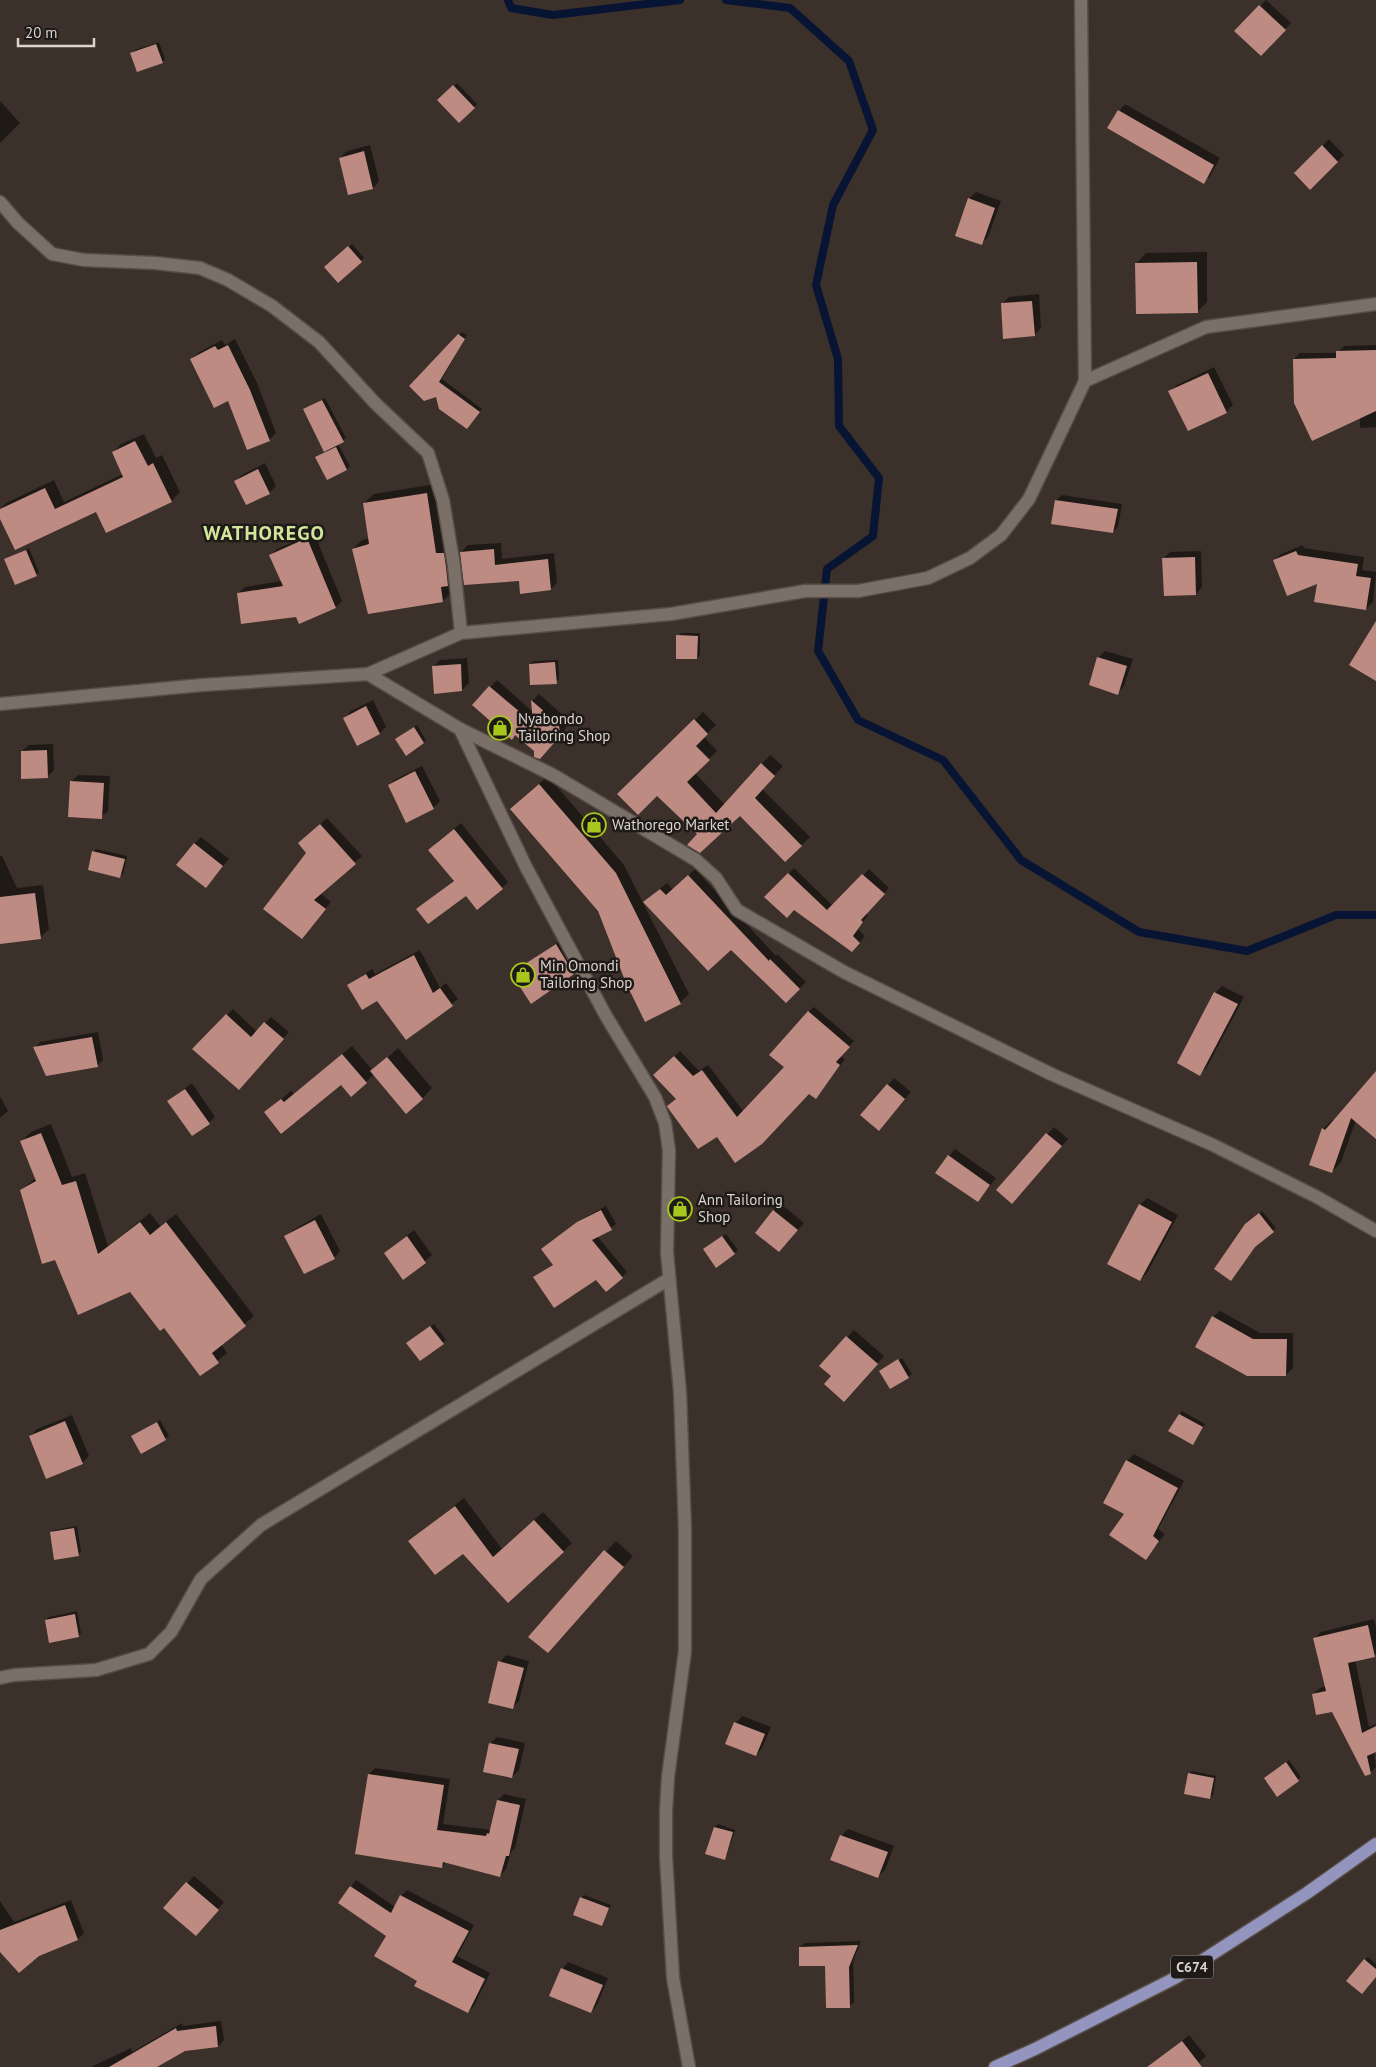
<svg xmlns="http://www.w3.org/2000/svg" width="1376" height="2067" viewBox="0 0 1376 2067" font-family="'PT Sans',sans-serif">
<rect width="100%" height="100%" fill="#3b312a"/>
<g fill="#0007">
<path d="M1266,0L1291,23L1261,54L1236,31Z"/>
<path d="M159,42L165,59L162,62L132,53L135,50Z"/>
<path d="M457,83L477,104L459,122L439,100Z"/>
<path d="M0,101L20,123L0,143Z"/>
<path d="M1125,104L1220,158L1210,176L1203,182L1119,111Z"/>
<path d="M1329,139L1344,155L1310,188L1295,173Z"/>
<path d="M370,145L379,181L373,188L349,194L340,158L347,151Z"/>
<path d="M976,192L1001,201L988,237L981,244L969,199Z"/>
<path d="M352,244L364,258L338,281L326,267Z"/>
<path d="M1207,252V302L1197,312L1136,264L1146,253Z"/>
<path d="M1039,294L1041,328L1034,335L1002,304L1009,297Z"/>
<path d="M462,332L467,335L442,379L482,409L470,424L437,395L411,386Z"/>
<path d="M235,339L257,383L276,433L269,440L191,359L198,353L222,340L225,345Z"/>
<path d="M1376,345V427L1360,428V417L1294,359L1300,353H1337L1344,346Z"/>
<path d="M1214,367L1233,405L1226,412L1170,391L1177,385Z"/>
<path d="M325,398L346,438L338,444L350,466L347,469L317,458L325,452L304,410Z"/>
<path d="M144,434L156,458L162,455L180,492L171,501L106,531L96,510L0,516V509L6,503L54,480L64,502L123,474L113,453L121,444Z"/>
<path d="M265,463L276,486L270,492L247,504L236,481L242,475Z"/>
<path d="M436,484L452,592L443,601L353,549L362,540L370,538L364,503L374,494Z"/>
<path d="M1062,495L1122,504L1118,527L1113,532L1052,523L1056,500Z"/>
<path d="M314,533L342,601L336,607L300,623L297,615L238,593L245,587L282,581L271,555L277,549Z"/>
<path d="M501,543L502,559L554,553L557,583L551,589L520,580L461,552L468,545Z"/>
<path d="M1303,545L1304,548L1364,557L1362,570L1376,572L1373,602L1366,609L1274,560L1281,554Z"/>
<path d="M29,548L39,572L36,575L6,560Z"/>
<path d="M1201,551L1202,587L1196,594L1163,559L1170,552Z"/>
<path d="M681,633H700V655L697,658L678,636Z"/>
<path d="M1105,651L1133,659L1124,686L1117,693L1098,658Z"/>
<path d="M467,658L469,683L462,690L433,667L440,660Z"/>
<path d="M558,660L559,679L556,682L530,664L533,661Z"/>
<path d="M497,680L533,712L532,701L539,694L565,717L566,728L546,751H535L516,734L474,705Z"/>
<path d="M373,700L386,727L380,733L345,718L351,711Z"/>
<path d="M703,712L716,725L704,737L717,751L695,773L725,805L770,755L783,766L762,789L810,837L785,861L740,814L699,834L657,795L619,794Z"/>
<path d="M417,725L426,740L424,742L396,739Z"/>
<path d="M53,744L54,770L47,777L22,751L29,745Z"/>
<path d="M422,766L440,801L433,808L389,785L396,779Z"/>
<path d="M78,775L110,776L108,811L101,817L71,782Z"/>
<path d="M548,776L624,865L689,994L680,1003L599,910L520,800Z"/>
<path d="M327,818L362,856L320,893L331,902L302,937L308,852L306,837Z"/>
<path d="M461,823L508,882L502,888L466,894L418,909L454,880L436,843Z"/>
<path d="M201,837L229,859L206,887L194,844Z"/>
<path d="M96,849L127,856L123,874L120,877L93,852Z"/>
<path d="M0,856H2L17,888L43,885L49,929L40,938L0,943Z"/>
<path d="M794,868L833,906L869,869L889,888L865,913L868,915L858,929L865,936L858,945L794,909L766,897Z"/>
<path d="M695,869L776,956L777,954L806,982L786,1002L731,948L651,896L667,883L673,890Z"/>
<path d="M561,940L578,968L531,1002L512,974Z"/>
<path d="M420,950L440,988L446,983L458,999L407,1038L378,999L349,985L372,969L375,974Z"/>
<path d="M1222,986L1244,997L1207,1067L1200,1074L1178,1062L1215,993Z"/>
<path d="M814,1007L854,1041L840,1056L845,1059L816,1098L809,1093L717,1135L668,1106L677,1098L655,1075L680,1051L699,1071L708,1065L744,1112L785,1067L808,1012Z"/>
<path d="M233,1009L257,1032L271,1017L289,1032L245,1082L194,1049Z"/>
<path d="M98,1032L103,1060L97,1066L35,1048L40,1042Z"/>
<path d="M352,1046L373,1071L398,1048L432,1088L422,1099L374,1074L366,1082L341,1083L266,1112L291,1091L294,1094Z"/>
<path d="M1376,1073V1137L1356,1120L1341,1162L1332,1172L1323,1129L1332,1120H1335Z"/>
<path d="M894,1078L911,1092L885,1122L888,1085Z"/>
<path d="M192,1083L215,1117L209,1123L169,1101Z"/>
<path d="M0,1096L8,1111L0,1118Z"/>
<path d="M51,1124L72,1177L85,1173L108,1246L150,1213L160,1226L176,1214L254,1316L221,1344L227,1353L200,1375L165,1326L131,1291L55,1258L21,1190L36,1178L22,1141L31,1132Z"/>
<path d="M1054,1127L1068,1139L1018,1196L998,1190Z"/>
<path d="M955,1149L996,1178L978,1201L949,1156Z"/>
<path d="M1147,1198L1178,1215L1147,1273L1140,1280V1205Z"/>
<path d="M781,1204L804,1223L786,1244L774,1211Z"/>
<path d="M606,1206L616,1224L597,1236L627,1272L622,1277L606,1290L596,1278H535L554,1264L548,1245L584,1218Z"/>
<path d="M1262,1211L1276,1228L1256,1244L1250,1221Z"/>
<path d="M321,1214L340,1251L334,1258L286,1236L293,1230Z"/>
<path d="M414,1230L432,1255L404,1278L385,1253Z"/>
<path d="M726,1234L738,1250L716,1266L708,1246Z"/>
<path d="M1220,1311L1260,1333H1293V1368L1286,1375L1213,1317Z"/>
<path d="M434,1324L446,1340L443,1343L411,1340Z"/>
<path d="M854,1330L884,1356L851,1394L821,1366Z"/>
<path d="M902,1358L912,1374L891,1388L882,1370Z"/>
<path d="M1182,1411L1205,1424L1193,1443L1170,1431Z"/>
<path d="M72,1415L89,1456L82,1463L47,1477L30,1436L37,1429Z"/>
<path d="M160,1420L169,1436L141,1452L133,1437Z"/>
<path d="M1134,1454L1184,1481L1158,1529L1165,1534L1146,1558L1126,1513L1127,1461Z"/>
<path d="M464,1498L502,1549L543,1512L572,1543L508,1602L463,1552L410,1541Z"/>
<path d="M77,1526L81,1552L78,1555L51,1533L54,1530Z"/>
<path d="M616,1541L633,1556L548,1652L530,1636Z"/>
<path d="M77,1611L81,1633L78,1636L46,1620L49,1617Z"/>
<path d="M1374,1619L1376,1627V1654L1355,1660L1369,1727L1376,1724V1751L1374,1752L1376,1767L1370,1773L1332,1710L1313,1694L1320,1688L1326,1686L1314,1639L1321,1632Z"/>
<path d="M506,1655L529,1661L519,1701L512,1708L500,1662Z"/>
<path d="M742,1716L771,1727L762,1748L756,1755L736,1723Z"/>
<path d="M497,1737L525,1743L519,1770L512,1777L490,1744Z"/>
<path d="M1289,1760L1301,1777L1277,1795L1268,1776Z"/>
<path d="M375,1768L450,1779L443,1824L491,1830L498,1800L504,1794L526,1799L515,1848L511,1852L506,1869L500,1876L446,1862L442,1867L369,1774Z"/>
<path d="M1192,1771L1216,1776L1213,1795L1210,1798L1189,1774Z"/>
<path d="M718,1824L735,1830L727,1855L724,1858L707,1853L715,1827Z"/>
<path d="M848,1829L894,1846L885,1870L878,1876L841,1836Z"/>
<path d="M194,1876L224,1902L202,1928L165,1908Z"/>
<path d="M356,1880L395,1907L401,1896L407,1890L474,1925L457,1956L490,1973L474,2006L468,2012L419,1981L388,1935L339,1902Z"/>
<path d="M584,1895L611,1905L601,1924L581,1898Z"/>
<path d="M71,1900L84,1933L78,1939L0,1950V1901L14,1922Z"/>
<path d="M861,1941L853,1962L854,2002L849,2006L826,1965L800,1947L805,1943Z"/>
<path d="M1368,1957L1376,1964V1976L1365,1960Z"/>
<path d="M568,1962L608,1978L597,2005L591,2012L562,1969Z"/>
<path d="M221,2021L224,2040L218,2046L184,2050L155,2067H91L131,2048L132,2052L182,2023L183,2026Z"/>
<path d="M1189,2035L1206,2056L1194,2067H1169L1162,2058Z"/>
</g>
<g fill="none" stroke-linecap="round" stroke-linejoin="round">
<g stroke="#081433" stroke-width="8">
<path d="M508,0L511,8L553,15L680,0"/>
<path d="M726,0L790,8L849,61L873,130L833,205L816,285L838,359L839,426L879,478L873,536L827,569L818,651L858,720L943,760L1021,860L1139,932L1247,951L1336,915H1376"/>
</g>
</g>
<g fill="#be8b83">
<path d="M1259,5L1286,30L1261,56L1234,31Z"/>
<path d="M156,44L163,63L137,72L130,53Z"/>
<path d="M453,85L475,108L459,123L437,100Z"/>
<path d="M1118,110L1214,165L1204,184L1107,128Z"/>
<path d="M1322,145L1338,162L1310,190L1294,173Z"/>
<path d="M364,151L373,189L348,195L339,158Z"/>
<path d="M968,198L995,208L982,245L955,236Z"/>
<path d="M348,246L362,262L338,283L324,267Z"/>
<path d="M1197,262L1198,313L1136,314L1135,263Z"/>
<path d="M1032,301L1035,336L1003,339L1001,303Z"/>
<path d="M458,334L465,339L439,382L480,412L467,429L439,409L436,397L424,401L409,386Z"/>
<path d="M228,345L250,390L270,441L247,450L228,401L214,408L190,359L215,346L218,350Z"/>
<path d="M1376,350V411L1312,441L1294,403L1293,359L1336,358V351Z"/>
<path d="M1208,373L1227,413L1188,431L1168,391Z"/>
<path d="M322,400L344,442L324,452L303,409Z"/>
<path d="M135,441L148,466L153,463L172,502L106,533L96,512L15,550L0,519V509L45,488L55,509L123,477L112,452Z"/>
<path d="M336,447L347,470L327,480L315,457Z"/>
<path d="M258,469L270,494L246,505L234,481Z"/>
<path d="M427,493L436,553H444L446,567L448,586L441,587L443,602L368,614L352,549L369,544L363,503Z"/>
<path d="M1055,500L1118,509L1113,533L1051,524Z"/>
<path d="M307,538L336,608L299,624L296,617L241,624L237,593L283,586L269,555Z"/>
<path d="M494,549L495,565L548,559L551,590L520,594L519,581L464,585L460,552Z"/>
<path d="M26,550L37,576L15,585L4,559Z"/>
<path d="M1296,551L1298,555L1358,564L1356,576L1371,578L1366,610L1314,602L1317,584L1287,596L1273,560Z"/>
<path d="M1195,557L1196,595L1164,596L1162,558Z"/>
<path d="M1376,621V681L1349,665Z"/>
<path d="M676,635L698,636L697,659H676Z"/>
<path d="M1097,657L1127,666L1118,695L1089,685Z"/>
<path d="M555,662L557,684L530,685L529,664Z"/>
<path d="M461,664L462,691L434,694L432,666Z"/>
<path d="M489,686L533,723L531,700L559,724L560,736L540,759L534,757V751L515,735L512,740L472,705Z"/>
<path d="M366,706L380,734L357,746L343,718Z"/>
<path d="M694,719L708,734L696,746L710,760L687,782L716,813L761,763L775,776L755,798L802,846L785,862L740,816L700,853L687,845L697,834L657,796L638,815L617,794Z"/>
<path d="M414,727L424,743L406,756L395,739Z"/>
<path d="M47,750L48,778L21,779V751Z"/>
<path d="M415,771L434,809L406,823L388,785Z"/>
<path d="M70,781L104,783L102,819L68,817Z"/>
<path d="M539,784L616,873L681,1004L645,1022L626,983L598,911L510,809Z"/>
<path d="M320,824L356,864L314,900L326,909L302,939L263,909L306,853L298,843Z"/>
<path d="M454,829L503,889L477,910L466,896L428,924L416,909L454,881L428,850Z"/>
<path d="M194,843L223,866L206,888L176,865Z"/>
<path d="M92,851L125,859L120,878L88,870Z"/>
<path d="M788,873L827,910L862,874L885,894L861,920L863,922L853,936L860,943L852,952L794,910L787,918L764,897Z"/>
<path d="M688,875L769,961L770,959L800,989L786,1003L731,950L708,971L643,902L660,889L666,895Z"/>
<path d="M35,893L41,939L0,944V897Z"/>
<path d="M556,944L574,974L531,1004L511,973Z"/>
<path d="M414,955L433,993L440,988L453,1006L406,1040L377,1001L362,1010L347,985L366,974L369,979Z"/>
<path d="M1214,992L1238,1004L1200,1076L1177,1063Z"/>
<path d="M808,1011L850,1047L836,1062L840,1065L816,1099L809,1094L762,1144L735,1163L717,1137L698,1149L668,1108L667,1106L676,1099L653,1075L674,1056L693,1076L702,1070L737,1117L784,1067L769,1055Z"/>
<path d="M226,1014L251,1037L264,1022L284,1039L239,1090L192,1049Z"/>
<path d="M92,1037L98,1067L46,1076L33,1047Z"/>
<path d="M342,1054L367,1083L351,1097L341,1085L281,1134L264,1112L281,1099L284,1102Z"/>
<path d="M387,1057L423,1099L406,1114L370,1071Z"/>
<path d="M1376,1071V1139L1351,1118L1332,1173L1309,1165L1322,1128L1325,1130Z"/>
<path d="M887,1084L905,1099L879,1131L860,1115Z"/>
<path d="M185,1089L210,1124L192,1136L167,1101Z"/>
<path d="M41,1133L62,1185L76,1181L98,1254L140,1222L150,1235L166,1222L246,1326L212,1353L219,1363L200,1376L164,1328L160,1331L130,1292L78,1315L55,1260L42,1264L20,1190L36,1181L20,1141Z"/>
<path d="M1046,1133L1062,1146L1012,1204L996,1190Z"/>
<path d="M948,1155L990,1185L978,1202L935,1173Z"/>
<path d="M1139,1204L1172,1222L1140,1281L1107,1264Z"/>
<path d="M601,1210L612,1230L592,1240L623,1278L606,1292L596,1280L554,1308L533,1277L553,1265L541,1249L577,1222Z"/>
<path d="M773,1210L798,1230L779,1252L755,1233Z"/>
<path d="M1259,1213L1274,1232L1255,1247L1231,1281L1214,1269L1245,1224Z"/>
<path d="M315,1220L335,1259L304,1274L284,1236Z"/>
<path d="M407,1236L426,1263L403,1280L384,1253Z"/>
<path d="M722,1236L735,1254L716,1268L703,1249Z"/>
<path d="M1212,1316L1253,1339H1287L1286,1376H1247L1195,1347Z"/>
<path d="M430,1326L444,1344L420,1361L406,1343Z"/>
<path d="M846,1336L878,1364L844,1402L824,1384L831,1376L819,1366Z"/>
<path d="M898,1359L909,1378L890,1389L879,1371Z"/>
<path d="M1179,1414L1203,1427L1193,1445L1168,1431Z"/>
<path d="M65,1421L83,1464L46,1479L29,1436Z"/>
<path d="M157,1422L166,1440L141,1454L131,1436Z"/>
<path d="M1126,1460L1178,1488L1153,1536L1159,1541L1146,1560L1109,1535L1124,1514L1103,1503Z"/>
<path d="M455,1506L493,1557L534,1520L564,1552L508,1603L463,1554L435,1575L408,1541Z"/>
<path d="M74,1528L79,1556L54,1560L50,1532Z"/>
<path d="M604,1550L624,1567L548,1653L528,1637Z"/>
<path d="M75,1614L79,1637L49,1643L45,1620Z"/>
<path d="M1368,1625L1375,1657L1348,1663L1362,1733L1376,1726V1752L1367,1756L1371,1774L1365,1776L1332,1712L1316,1715L1312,1694L1326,1691L1313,1638Z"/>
<path d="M498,1661L524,1668L513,1709L488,1703Z"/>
<path d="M734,1722L765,1734L756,1756L725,1744Z"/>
<path d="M489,1743L519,1749L512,1778L483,1772Z"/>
<path d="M1286,1762L1299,1781L1277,1797L1264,1778Z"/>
<path d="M1188,1773L1214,1778L1210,1799L1184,1794Z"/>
<path d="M368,1774L444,1785L437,1830L486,1836L487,1833L489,1834L497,1800L520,1805L509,1856H506L500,1877L443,1862L442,1868L355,1854Z"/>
<path d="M714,1827L733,1832L725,1860L705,1854Z"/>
<path d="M840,1835L888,1852L878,1878L830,1860Z"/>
<path d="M186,1882L219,1910L196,1936L163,1908Z"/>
<path d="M350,1886L391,1913L400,1895L469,1931L452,1962L485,1979L468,2013L414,1986L417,1981L374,1956L386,1936L338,1903Z"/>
<path d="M580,1897L609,1908L602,1926L573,1915Z"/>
<path d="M65,1905L78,1940L39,1956L19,1973L0,1952V1930Z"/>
<path d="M858,1945L849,1967L850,2008H826L825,1966H799V1947Z"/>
<path d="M1364,1959L1376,1969V1977L1362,1994L1346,1981Z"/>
<path d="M561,1968L603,1985L591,2013L549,1996Z"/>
<path d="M216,2026L218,2047L185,2051L157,2067H109L176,2028L177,2031Z"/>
<path d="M1182,2041L1202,2067H1147Z"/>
</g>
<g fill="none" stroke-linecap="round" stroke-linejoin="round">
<g stroke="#564d47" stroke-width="15">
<g id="minor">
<path d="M0,202L18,223L52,254L84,260L155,263L200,268L228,280L272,306L319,342L376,404L428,453L443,500L454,566L461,633"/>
<path d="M805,591H858"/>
<path d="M368,674L460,729L553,775L696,860L716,878L737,910L844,972L1051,1074L1213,1145L1317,1197L1376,1231"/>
<path d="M460,729L526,867L606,1016L655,1097L665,1123L669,1150L667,1252L680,1392L685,1530V1651L668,1777L666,1811V1856L673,1978L689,2067"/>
<path d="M0,1678L14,1675L96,1670L149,1654L171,1632L201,1579L261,1525L669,1279"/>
</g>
</g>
<g stroke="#564d47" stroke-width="15">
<g id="tertiary">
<path d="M1081,0L1085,381"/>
<path d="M858,591L928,578L970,558L1001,535L1029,499L1085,381L1206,327L1376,304"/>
<path d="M0,704L202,685L368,674L461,633L671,614L805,591"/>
</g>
</g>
<g stroke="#564d47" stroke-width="15">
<path id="primary" d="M995,2067L1035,2049L1175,1978L1307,1893L1376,1844"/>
</g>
<use href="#minor" stroke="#7b7067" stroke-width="12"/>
<use href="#tertiary" stroke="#7b7067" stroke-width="12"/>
<use href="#primary" stroke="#9395be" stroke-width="12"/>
</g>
<defs>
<g id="shop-ring" transform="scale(1.25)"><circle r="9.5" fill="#1e1a17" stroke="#a8c71c" stroke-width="1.5"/><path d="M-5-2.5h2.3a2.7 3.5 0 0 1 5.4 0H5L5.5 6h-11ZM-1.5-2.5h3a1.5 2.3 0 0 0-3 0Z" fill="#a8c71c"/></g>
</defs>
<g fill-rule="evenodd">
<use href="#shop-ring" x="500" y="728"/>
<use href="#shop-ring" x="594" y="825"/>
<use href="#shop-ring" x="523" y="975"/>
<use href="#shop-ring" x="680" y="1209"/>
</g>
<g text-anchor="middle" stroke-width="5" stroke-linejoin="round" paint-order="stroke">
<rect fill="#1e1a17" stroke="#a29c98" stroke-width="1" x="1171" y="1955.5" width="42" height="23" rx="4"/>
<g font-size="14" font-weight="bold" fill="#dbd4cf">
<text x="1192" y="1972">C674</text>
</g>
<g font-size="15" fill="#dbd4cf" stroke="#1e1a17" text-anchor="start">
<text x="518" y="724">Nyabondo<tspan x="518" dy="17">Tailoring Shop</tspan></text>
<text x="612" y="830">Wathorego Market</text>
<text x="540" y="971">Min Omondi<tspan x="540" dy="17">Tailoring Shop</tspan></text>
<text x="698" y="1205">Ann Tailoring<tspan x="698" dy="17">Shop</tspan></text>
</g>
<g font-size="20" font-weight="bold" letter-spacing="1" fill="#d2e69b" stroke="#1e1a17">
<text x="264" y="540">WATHOREGO</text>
</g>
</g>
<path d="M18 38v8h76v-8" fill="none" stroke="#dbd4cf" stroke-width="2.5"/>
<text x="25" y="38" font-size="15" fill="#dbd4cf" stroke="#1e1a17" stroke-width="4" paint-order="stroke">20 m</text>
</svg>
